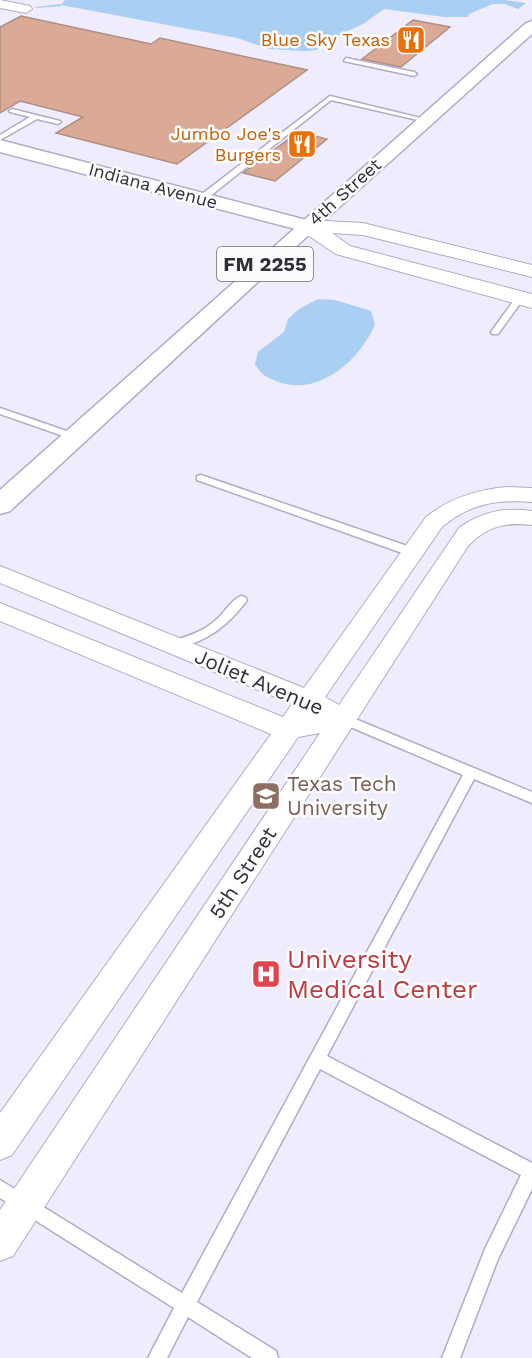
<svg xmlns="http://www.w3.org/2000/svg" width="532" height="1358" viewBox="0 0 532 1358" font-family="'Work Sans',sans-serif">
<rect width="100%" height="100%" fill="#efecfe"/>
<g fill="#a9d0f3">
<path d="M65,0H505L526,3L518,9L505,4H493L469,14L468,17H444L384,9L363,24L341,34L335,40L316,50L305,51L269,49L237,38L61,5Z"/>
<path d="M318,299L335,300L371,311L375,324C360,361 317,398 276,381C265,377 261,374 255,364L258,352L284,332L288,319L299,309Z"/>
</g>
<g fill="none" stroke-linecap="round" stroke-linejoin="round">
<path fill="#a9d0f3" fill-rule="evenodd" d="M61,4L62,6L37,8L35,7Z"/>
</g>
<g fill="#daaa96" stroke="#ae8f82" stroke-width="1.5">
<path d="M21,16L151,44L160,38L307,70L177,164L56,133L83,117L20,101L0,113V27Z"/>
<path d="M413,20L450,27L401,67L362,59Z"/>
<path d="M298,132L327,139L275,181L243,173Z"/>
</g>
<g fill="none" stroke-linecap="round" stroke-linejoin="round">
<g stroke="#b1abc9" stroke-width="3">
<g id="service">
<path d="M346,58L414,72L417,74L414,76L344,61Z"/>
<path d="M330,96L429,120L426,122L331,100L204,201H198V197Z"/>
<path d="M12,109L60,121L61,122L58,124L37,119L0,140V135L30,117L10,112L9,111Z"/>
<path d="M517,296L524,298L498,334H492L491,332Z"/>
<path d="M0,408L78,435L80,437L78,439H72L0,414Z"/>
<path d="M201,475L416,549L417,552L412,556L408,555L197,480V476Z"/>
<path d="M241,596L245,597L247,600L245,603C229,623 213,637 188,645C181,647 175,650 169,648L167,645L169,642C186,637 203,632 217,619C225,612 231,600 241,596Z"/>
<path d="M343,714L532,792V803L474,779L327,1056L532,1163V1189L498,1259L460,1358H442L485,1249L521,1175L320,1069L197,1302L276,1351L278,1358H252L188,1317L167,1358H148L174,1308L0,1198V1180L182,1293L463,775L339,722L337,719L339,716Z"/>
</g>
</g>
<g stroke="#b1abc9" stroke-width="2">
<g id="minor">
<path d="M0,0L30,6L32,9L26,13L0,8Z"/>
<path d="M506,487L532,488V502C497,499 469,504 442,527L325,697L339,705L459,528C481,512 505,507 532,511V525C505,522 487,526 468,546L13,1256L0,1261V1210L320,733L298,737L12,1155L0,1160V1113L271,734L0,621V603L283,717L292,704L0,583V566L304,688L426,517C450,498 476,490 506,487Z"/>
</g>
</g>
<g stroke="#b1abc9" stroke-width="2">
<path id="tertiary" d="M307,220L363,223L532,265V277L363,235L332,233L350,246L532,294V308L336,254L300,230L297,226L300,222Z"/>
</g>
<g stroke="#b1abc9" stroke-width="3">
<path id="secondary" d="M0,140L314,222L318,226L314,230L307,232L0,152Z"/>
</g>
<g stroke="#b1abc9" stroke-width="3">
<path id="primary" d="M532,21V34L314,230L10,511L0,514V490L526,23Z"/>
</g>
<use href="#service" fill="#fff" fill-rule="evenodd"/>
<use href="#minor" fill="#fff" fill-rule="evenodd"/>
<use href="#tertiary" fill="#fff" fill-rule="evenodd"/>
<use href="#secondary" fill="#fff" fill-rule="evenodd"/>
<use href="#primary" fill="#fff" fill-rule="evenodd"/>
</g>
<defs>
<g id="restaurant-square" transform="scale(1.5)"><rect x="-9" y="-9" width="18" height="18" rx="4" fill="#e8710a" stroke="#fcfcfc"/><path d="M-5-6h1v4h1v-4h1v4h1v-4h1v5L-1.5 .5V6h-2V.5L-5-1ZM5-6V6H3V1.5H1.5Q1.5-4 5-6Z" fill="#fff"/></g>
<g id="university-square" transform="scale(1.5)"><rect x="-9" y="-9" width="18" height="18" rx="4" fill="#8d6e63" stroke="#fcfcfc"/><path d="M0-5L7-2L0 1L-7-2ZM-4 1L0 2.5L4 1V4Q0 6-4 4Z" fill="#fff"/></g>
<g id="hospital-square" transform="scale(1.5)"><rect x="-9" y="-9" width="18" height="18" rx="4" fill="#e0444e" stroke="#fcfcfc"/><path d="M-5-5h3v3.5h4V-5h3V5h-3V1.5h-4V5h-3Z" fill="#fff"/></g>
</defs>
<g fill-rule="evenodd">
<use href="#restaurant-square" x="411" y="40"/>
<use href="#restaurant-square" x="302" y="144"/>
<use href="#university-square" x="266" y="796"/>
<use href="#hospital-square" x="266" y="974"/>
</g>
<g text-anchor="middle" stroke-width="5" stroke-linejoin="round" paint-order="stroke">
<g font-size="18" fill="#c56008" stroke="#fcfcfc" text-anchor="end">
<text x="390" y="46">Blue Sky Texas</text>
<text x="281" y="140">Jumbo Joe's<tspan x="281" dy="21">Burgers</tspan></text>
</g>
<g font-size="18" fill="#312e3a" stroke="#fcfcfc">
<text transform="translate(153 186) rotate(15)" y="6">Indiana Avenue</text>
<text transform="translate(345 192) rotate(-42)" y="6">4th Street</text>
</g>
<rect fill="#fcfcfc" stroke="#6e6c74" stroke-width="1.5" x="217" y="247" width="96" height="34" rx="4.5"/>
<g font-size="20" font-weight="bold" fill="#312e3a">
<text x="265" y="271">FM 2255</text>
</g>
<g font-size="21" fill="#312e3a" stroke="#fcfcfc">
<text transform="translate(259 682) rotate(23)" y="7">Joliet Avenue</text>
<text transform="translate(243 873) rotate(-57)" y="7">5th Street</text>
</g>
<g font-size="21" fill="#785e54" stroke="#fcfcfc" text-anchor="start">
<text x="287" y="791">Texas Tech<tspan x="287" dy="24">University</tspan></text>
</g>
<g font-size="26" fill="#be3a42" stroke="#fcfcfc" text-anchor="start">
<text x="287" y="968">University<tspan x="287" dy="30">Medical Center</tspan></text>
</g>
</g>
</svg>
